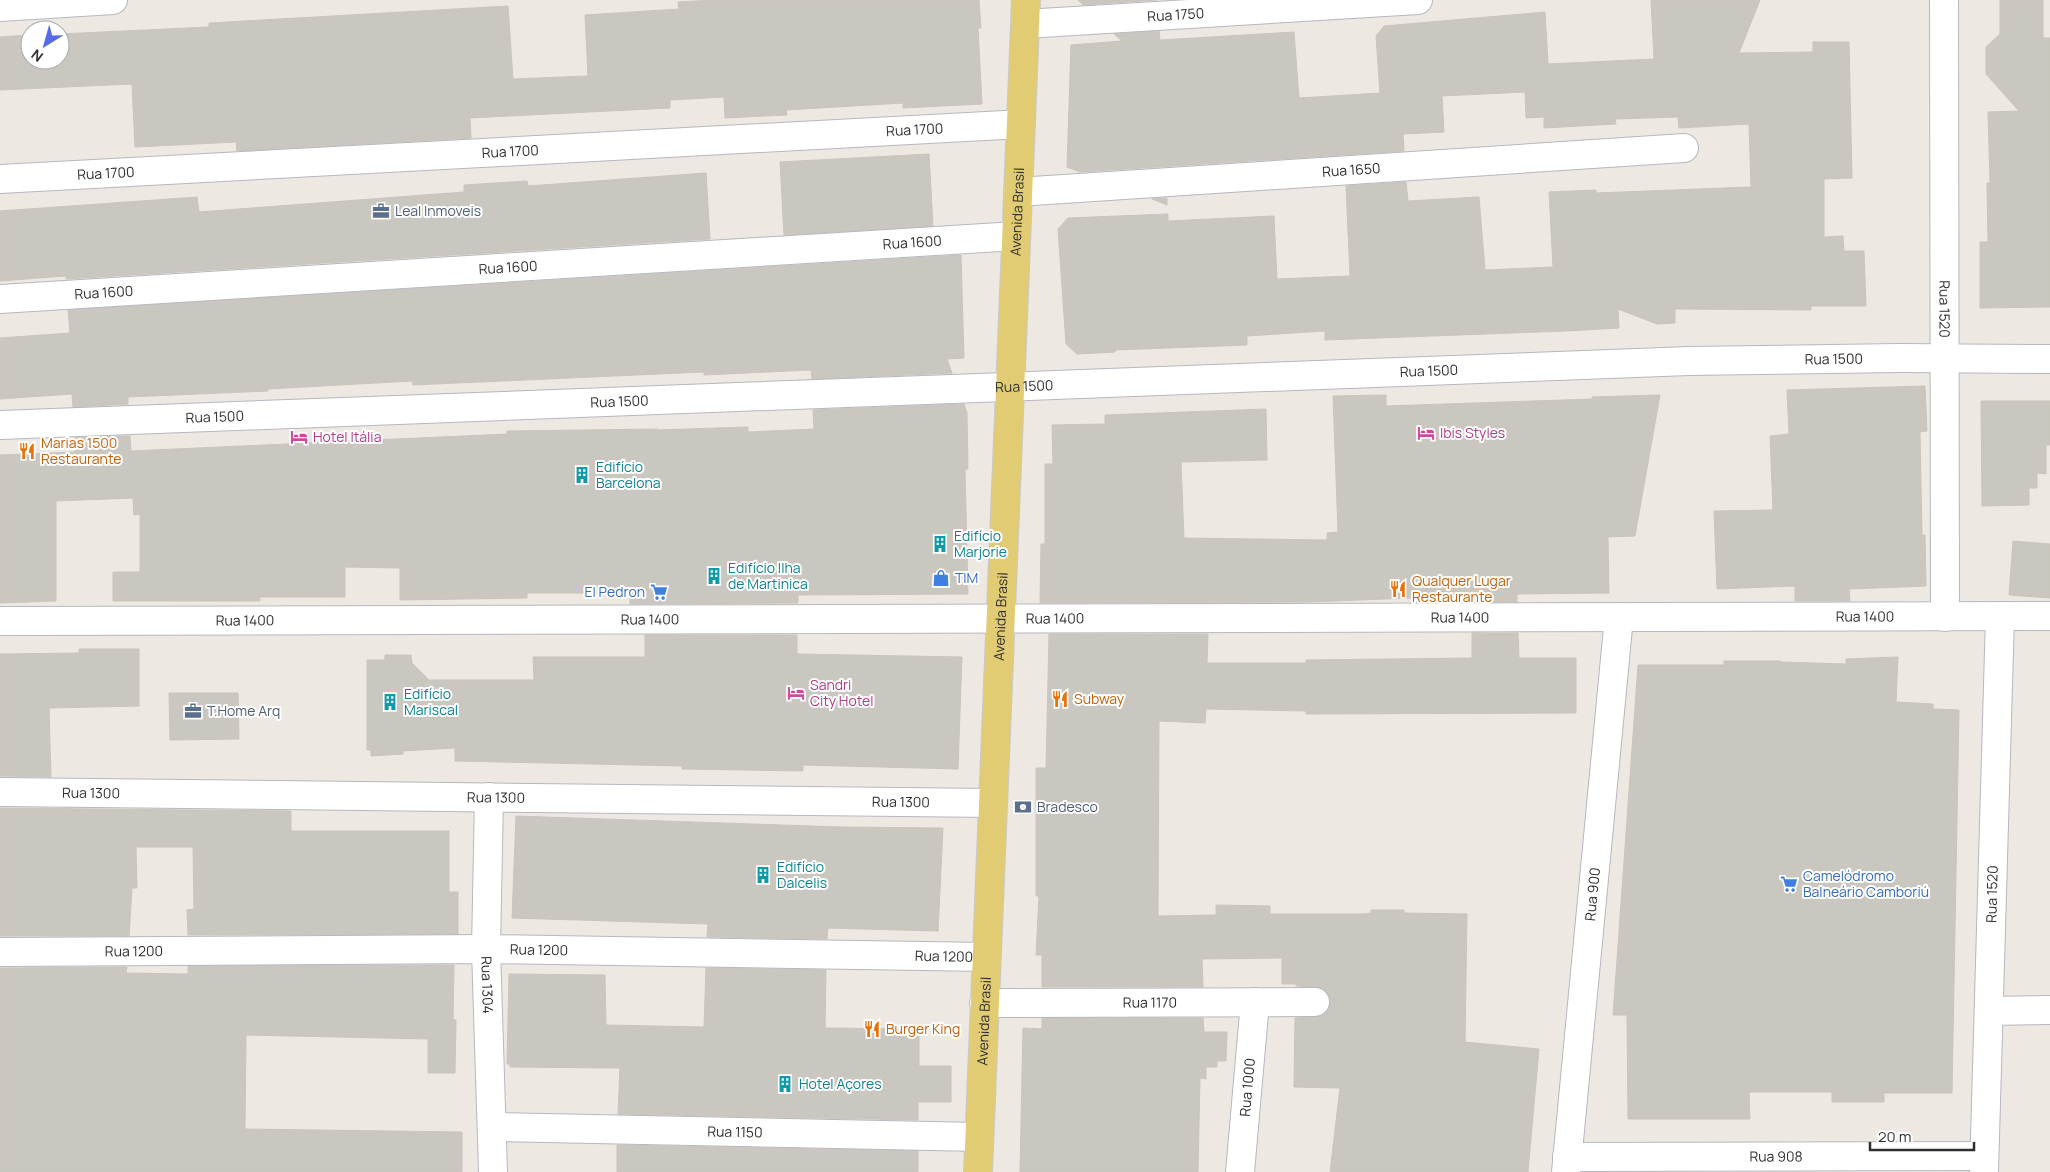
<svg xmlns="http://www.w3.org/2000/svg" width="2050" height="1172" viewBox="0 0 2050 1172" font-family="Manrope,sans-serif">
<rect width="100%" height="100%" fill="#ede9e2"/>
<g fill="#cac7c0" stroke="#c9c5bc">
<path d="M714,0H979L981,28H978L982,104L903,108V103L786,110L787,115L725,118L724,97L670,100V108L470,118L471,138L237,151L236,142L135,147L132,84L0,90V37L30,35V60H60V34L209,27V23L508,6L513,79L588,76L585,15L679,9L678,2Z"/>
<path d="M1078,0H1157L1083,5Z"/>
<path d="M1651,0H1760L1739,53L1813,52V42H1849L1852,178L1824,179V237L1843,236L1844,251H1864L1866,306H1811V310L1675,309V323L1657,324L1618,309L1619,328L1566,331L1325,340V331L1247,336V345L1115,350V352L1077,354L1066,344L1058,229L1068,218L1168,214V221L1274,216L1277,279L1350,276L1346,186L1406,182L1408,201L1479,197L1485,270L1553,267L1549,192L1596,190V193L1751,187L1749,124L1679,128L1678,117L1615,119L1616,124L1544,128V117L1526,118L1525,92L1442,96L1444,132L1403,134L1404,151L1080,172L1067,167L1071,45L1122,41L1114,34L1159,31L1160,40L1294,32L1299,98L1380,93L1376,36L1384,26L1545,12L1548,64L1654,59Z"/>
<path d="M2000,0H2043V38H2050V307L1980,308V242H1988L1987,183H1990L1988,112L2019,111L1986,74V47L2000,34Z"/>
<path d="M929,154L933,226L784,235L780,162Z"/>
<path d="M706,173L710,239L66,279V276L0,281V211L197,197L199,212L464,192V185L527,181L528,186Z"/>
<path d="M1167,198V205L1152,199Z"/>
<path d="M961,255L964,358L947,359L952,373L812,379L811,370L704,375V372L413,385L412,381L268,389V391L128,397V404L73,407L72,394L0,399V338L70,333L68,310Z"/>
<path d="M1925,386L1927,431L1920,432L1922,535H1925L1926,586L1849,589L1850,601H1795V586L1717,589L1714,511L1773,510L1770,436L1789,434L1787,390Z"/>
<path d="M1386,395V406L1592,399V397L1660,395L1635,536L1608,537L1609,593L1517,594V602H1412V598L1309,602L1040,603L1041,544H1045V464H1053L1052,425L1105,424V415L1266,409L1267,460L1181,462L1184,538L1327,540V533L1338,532L1333,396Z"/>
<path d="M1981,401H2050V445H2046V474L2037,473V488H2029V505L1982,506Z"/>
<path d="M964,404L967,413L968,469H965L968,594L798,595V603L630,604V593H527V598L400,600V568L345,567V597H260V601H113V572H140V514L134,515L133,498L56,501V601L0,603V455L75,452L74,438L130,436L131,451L507,434V431L657,429V430L748,427V432L814,429L813,410Z"/>
<path d="M2013,541L2050,544V598L2009,595Z"/>
<path d="M1472,633H1518L1519,658H1576V713L1306,714V711L1206,709L1205,723L1159,721L1158,916L1216,915V905L1270,906V914H1364L1371,913V910H1404V913L1467,914L1465,1042L1539,1049L1528,1172H1330L1340,1088L1294,1087L1295,1018L1322,1016L1328,1010L1331,1001L1328,994L1322,988L1296,986V984H1282V958L1202,959L1203,987H1042V955H1036L1039,896H1036V768H1046L1049,634H1208L1207,663H1306V660L1472,658Z"/>
<path d="M645,635H797V654L962,657L958,769L803,765V771L682,769V766L455,761V748L403,751V754L371,756V750H367V660H385V655H411L412,663L429,680H534L533,657H645Z"/>
<path d="M79,649H139V706L49,708L51,777L0,776V654L79,653Z"/>
<path d="M1898,657L1896,702L1933,704V709L1959,710L1952,1093H1884V1102H1832V1092H1749L1750,1119H1628L1627,1015H1613L1638,665H1724V661H1780L1781,662L1846,664V659Z"/>
<path d="M169,693H238L239,739L170,740Z"/>
<path d="M0,808L291,811V831H449V892H458V934L188,935L187,910L194,909L193,847H136L137,888H132L129,936H0Z"/>
<path d="M516,816L841,827L943,828L938,931L828,928L827,939L707,937L708,924L512,918Z"/>
<path d="M454,965L453,1020H456L455,1073H428V1039L246,1035L245,1129L462,1132V1172H0V968L127,967L126,973L188,974V966Z"/>
<path d="M706,968L826,970L825,1028L919,1029V1066H951V1102H918V1120L618,1114L620,1068L510,1067V1064H507L509,974L605,975L606,1025L704,1027Z"/>
<path d="M1042,1018H1203L1204,1032H1227L1226,1061H1217V1067H1206V1079L1200,1078L1198,1172H1020L1023,1028L1042,1029Z"/>
<path d="M617,1145L918,1151V1172H617Z"/>
</g>
<g fill="none" stroke-linecap="round" stroke-linejoin="round">
<g stroke="#b6b7c0" stroke-width="30">
<g id="minor">
<path id="s1" d="M1944,0L1945,617"/>
<path d="M0,7L113,0"/>
<path id="s2" d="M1025,24L1418,0"/>
<path id="s3" d="M0,179L1021,124"/>
<path id="s4" d="M1018,192L1684,148"/>
<path id="s5" d="M0,299L1016,236"/>
<path id="s6" d="M0,425L1689,361L1900,358L2050,359"/>
<path id="s7" d="M0,621L2050,616"/>
<path id="s8" d="M0,792L993,803"/>
<path id="s9" d="M489,797L486,949L493,1172"/>
<path id="s10" d="M0,952L486,949L986,957"/>
<path id="s11" d="M984,1003L1315,1002"/>
<path d="M1989,1011L2050,1010"/>
<path id="s12" d="M493,1127L979,1137"/>
<path id="s13" d="M1567,1157L1984,1156"/>
<path id="s14" d="M1240,1172L1255,1002"/>
<path id="s15" d="M1566,1172L1619,617"/>
<path id="s16" d="M1984,1172L2000,616"/>
</g>
</g>
<g stroke="#c9c9c9" stroke-width="30">
<g id="major">
<path id="s17" d="M978,1172L1026,0"/>
</g>
</g>
<use href="#minor" stroke="#fff" stroke-width="28"/>
<use href="#major" stroke="#e2cc73" stroke-width="28"/>
</g>
<defs>
<g id="office-bare" transform="scale(1.35)"><path d="M-6-3h4V-5.5h4V-3h4V5H-6ZM-1-4.5V-3h2v-1.5ZM-6 0V1H6V0Z" fill="#5c6f8a" stroke="#fff" stroke-width="2.5" paint-order="stroke"/></g>
<g id="hotel-bare" transform="scale(1.35)"><path d="M-6-4.5h1.5V1H6V5H4.5V3h-9V5H-6ZM-4 0a1.8 1.8 0 1 1 3.6 0ZM.5 0V-2.5h3Q6-2.5 6 0Z" fill="#d1479c" stroke="#fff" stroke-width="2.5" paint-order="stroke"/></g>
<g id="restaurant-bare" transform="scale(1.35)"><path d="M-5-6h1v4h1v-4h1v4h1v-4h1v5L-1.5 .5V6h-2V.5L-5-1ZM5-6V6H3V1.5H1.5Q1.5-4 5-6Z" fill="#e8710a" stroke="#fff" stroke-width="2.5" paint-order="stroke"/></g>
<g id="building-bare" transform="scale(1.35)"><path d="M-4-6H4V6H1V3H-1V6H-4ZM-2.5-4.3h1.7v1.8h-1.7ZM.8-4.3h1.7v1.8H.8ZM-2.5-1h1.7V.8h-1.7ZM.8-1h1.7V.8H.8Z" fill="#0f9aa8" stroke="#fff" stroke-width="2.5" paint-order="stroke"/></g>
<g id="shop-bare" transform="scale(1.35)"><path d="M-5-2.5h2.3a2.7 3.5 0 0 1 5.4 0H5L5.5 6h-11ZM-1.5-2.5h3a1.5 2.3 0 0 0-3 0Z" fill="#3f7fe0" stroke="#fff" stroke-width="2.5" paint-order="stroke"/></g>
<g id="supermarket-bare" transform="scale(1.35)"><path d="M-6-5.5h2.5l.6 2H6L4.5 2H-2.5L-4.4-4H-6ZM-1.5 3.2a1.3 1.3 0 1 0 .1 0ZM3 3.2a1.3 1.3 0 1 0 .1 0Z" fill="#3f7fe0" stroke="#fff" stroke-width="2.5" paint-order="stroke"/></g>
<g id="bank-bare" transform="scale(1.35)"><path d="M-6-4H6V4H-6ZM0-2.3a2.3 2.3 0 1 0 0 4.6a2.3 2.3 0 1 0 0-4.6Z" fill="#5c6f8a" stroke="#fff" stroke-width="2.5" paint-order="stroke"/></g>
</defs>
<g fill-rule="evenodd">
<use href="#office-bare" x="381" y="211"/>
<use href="#hotel-bare" x="1426" y="433"/>
<use href="#hotel-bare" x="299" y="437"/>
<use href="#restaurant-bare" x="27" y="451"/>
<use href="#building-bare" x="582" y="475"/>
<use href="#building-bare" x="940" y="544"/>
<use href="#building-bare" x="714" y="576"/>
<use href="#shop-bare" x="941" y="578"/>
<use href="#restaurant-bare" x="1398" y="589"/>
<use href="#supermarket-bare" x="659" y="592"/>
<use href="#hotel-bare" x="796" y="693"/>
<use href="#restaurant-bare" x="1060" y="699"/>
<use href="#building-bare" x="390" y="702"/>
<use href="#office-bare" x="193" y="711"/>
<use href="#bank-bare" x="1023" y="807"/>
<use href="#building-bare" x="763" y="875"/>
<use href="#supermarket-bare" x="1789" y="884"/>
<use href="#restaurant-bare" x="872" y="1029"/>
<use href="#building-bare" x="785" y="1084"/>
</g>
<g text-anchor="middle" stroke-width="4" stroke-linejoin="round" paint-order="stroke">
<g font-size="14" fill="#2e2e2e" stroke="#fff">
<text dy="5" stroke="none"><textPath href="#s2" startOffset="151">Rua 1750</textPath></text>
<text dy="5" stroke="none"><textPath href="#s3" startOffset="916">Rua 1700</textPath></text>
<text dy="5" stroke="none"><textPath href="#s3" startOffset="511">Rua 1700</textPath></text>
<text dy="5" stroke="none"><textPath href="#s4" startOffset="334">Rua 1650</textPath></text>
<text dy="5" stroke="none"><textPath href="#s3" startOffset="106">Rua 1700</textPath></text>
<text dy="5" stroke="none"><textPath href="#s17" startOffset="961">Avenida Brasil</textPath></text>
<text dy="5" stroke="none"><textPath href="#s5" startOffset="914">Rua 1600</textPath></text>
<text dy="5" stroke="none"><textPath href="#s5" startOffset="509">Rua 1600</textPath></text>
<text dy="5" stroke="none"><textPath href="#s5" startOffset="104">Rua 1600</textPath></text>
<text dy="5" stroke="none"><textPath href="#s1" startOffset="309">Rua 1520</textPath></text>
<text dy="5" stroke="none"><textPath href="#s6" startOffset="1835">Rua 1500</textPath></text>
<text dy="5" stroke="none"><textPath href="#s6" startOffset="1430">Rua 1500</textPath></text>
<text dy="5" stroke="none"><textPath href="#s6" startOffset="1025">Rua 1500</textPath></text>
<text dy="5" stroke="none"><textPath href="#s6" startOffset="620">Rua 1500</textPath></text>
<text dy="5" stroke="none"><textPath href="#s6" startOffset="215">Rua 1500</textPath></text>
<text dy="5" stroke="none"><textPath href="#s17" startOffset="556">Avenida Brasil</textPath></text>
<text dy="5" stroke="none"><textPath href="#s7" startOffset="1865">Rua 1400</textPath></text>
<text dy="5" stroke="none"><textPath href="#s7" startOffset="1460">Rua 1400</textPath></text>
<text dy="5" stroke="none"><textPath href="#s7" startOffset="650">Rua 1400</textPath></text>
<text dy="5" stroke="none"><textPath href="#s7" startOffset="1055">Rua 1400</textPath></text>
<text dy="5" stroke="none"><textPath href="#s7" startOffset="245">Rua 1400</textPath></text>
<text dy="5" stroke="none"><textPath href="#s8" startOffset="91">Rua 1300</textPath></text>
<text dy="5" stroke="none"><textPath href="#s8" startOffset="496">Rua 1300</textPath></text>
<text dy="5" stroke="none"><textPath href="#s8" startOffset="901">Rua 1300</textPath></text>
<text dy="5" stroke="none"><textPath href="#s16" startOffset="278">Rua 1520</textPath></text>
<text dy="5" stroke="none"><textPath href="#s15" startOffset="279">Rua 900</textPath></text>
<text dy="5" stroke="none"><textPath href="#s10" startOffset="539">Rua 1200</textPath></text>
<text dy="5" stroke="none"><textPath href="#s10" startOffset="134">Rua 1200</textPath></text>
<text dy="5" stroke="none"><textPath href="#s10" startOffset="944">Rua 1200</textPath></text>
<text dy="5" stroke="none"><textPath href="#s9" startOffset="188">Rua 1304</textPath></text>
<text dy="5" stroke="none"><textPath href="#s11" startOffset="166">Rua 1170</textPath></text>
<text dy="5" stroke="none"><textPath href="#s17" startOffset="151">Avenida Brasil</textPath></text>
<text dy="5" stroke="none"><textPath href="#s14" startOffset="85">Rua 1000</textPath></text>
<text dy="5" stroke="none"><textPath href="#s12" startOffset="242">Rua 1150</textPath></text>
<text dy="5" stroke="none"><textPath href="#s13" startOffset="209">Rua 908</textPath></text>
</g>
<g font-size="14" fill="#4e5e75" stroke="#fff" text-anchor="start">
<text x="395" y="216">Leal Inmoveis</text>
<text x="207" y="716">T.Home Arq</text>
<text x="1037" y="812">Bradesco</text>
</g>
<g font-size="14" fill="#b23c85" stroke="#fff" text-anchor="start">
<text x="1440" y="438">Ibis Styles</text>
<text x="313" y="442">Hotel Itália</text>
<text x="810" y="690">Sandri<tspan x="810" dy="16">City Hotel</tspan></text>
</g>
<g font-size="14" fill="#c56008" stroke="#fff" text-anchor="start">
<text x="41" y="448">Marias 1500<tspan x="41" dy="16">Restaurante</tspan></text>
<text x="1412" y="586">Qualquer Lugar<tspan x="1412" dy="16">Restaurante</tspan></text>
<text x="1074" y="704">Subway</text>
<text x="886" y="1034">Burger King</text>
</g>
<g font-size="14" fill="#0d838f" stroke="#fff" text-anchor="start">
<text x="596" y="472">Edifício<tspan x="596" dy="16">Barcelona</tspan></text>
<text x="954" y="541">Edifício<tspan x="954" dy="16">Marjorie</tspan></text>
<text x="728" y="573">Edifício Ilha<tspan x="728" dy="16">de Martinica</tspan></text>
<text x="404" y="699">Edifício<tspan x="404" dy="16">Mariscal</tspan></text>
<text x="777" y="872">Edifício<tspan x="777" dy="16">Dalcelis</tspan></text>
<text x="799" y="1089">Hotel Açores</text>
</g>
<g font-size="14" fill="#366cbe" stroke="#fff" text-anchor="start">
<text x="955" y="583">TIM</text>
<text x="645" y="597" text-anchor="end">El Pedron</text>
<text x="1803" y="881">Camelódromo<tspan x="1803" dy="16">Balneário Camboriú</tspan></text>
</g>
</g>
<g transform="translate(45 45) rotate(217)"><circle r="24" fill="#ffffff" stroke="#ababab"/>
<path d="M0-4L9 19L0 12L-9 19Z" fill="#576be6"/>
<text y="-8" font-size="14" font-weight="bold" text-anchor="middle" fill="#2e2e2e">N</text>
</g>
<path d="M1870 1142v8h104v-8" fill="none" stroke="#2e2e2e" stroke-width="2.5"/>
<text x="1878" y="1142" font-size="15" fill="#2e2e2e" stroke="#ffffff" stroke-width="4" paint-order="stroke">20 m</text>
</svg>
